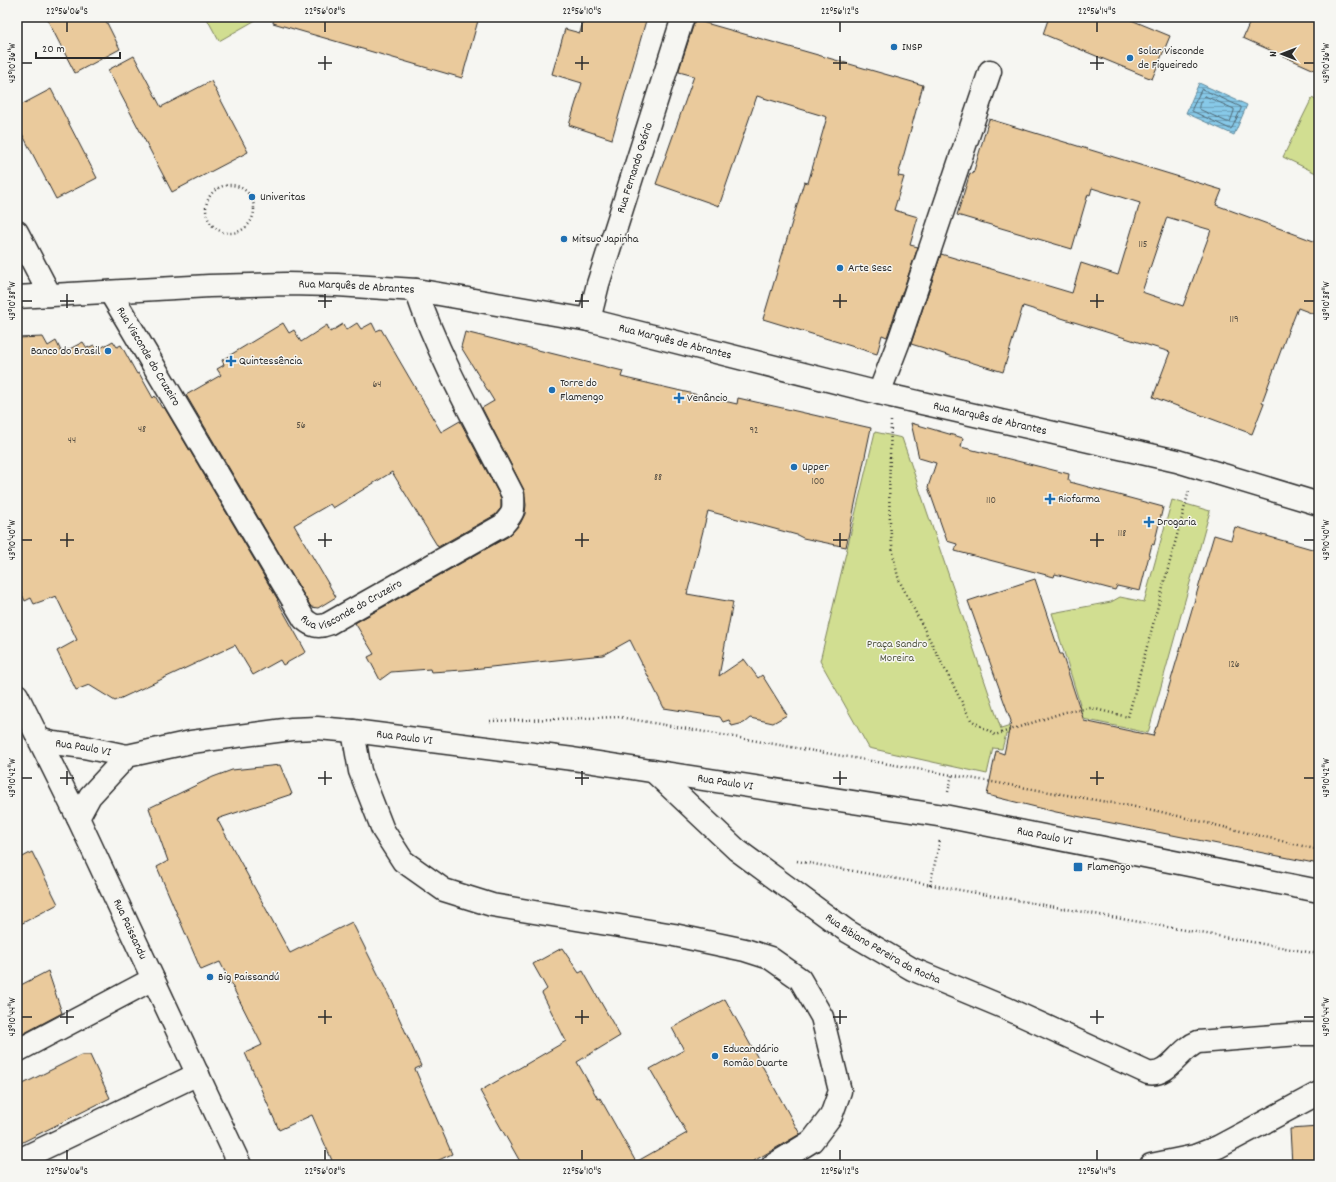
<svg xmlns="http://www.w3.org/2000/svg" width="1336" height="1182" viewBox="0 0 1336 1182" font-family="Dekko,sans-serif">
  <defs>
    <pattern id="water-rules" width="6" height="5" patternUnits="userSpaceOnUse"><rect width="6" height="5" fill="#87c9e8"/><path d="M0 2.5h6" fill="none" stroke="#6fa3bc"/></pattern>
  </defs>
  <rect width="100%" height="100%" fill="#f6f6f2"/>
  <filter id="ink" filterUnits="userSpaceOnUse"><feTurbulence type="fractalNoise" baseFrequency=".025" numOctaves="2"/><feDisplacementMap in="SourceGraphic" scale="8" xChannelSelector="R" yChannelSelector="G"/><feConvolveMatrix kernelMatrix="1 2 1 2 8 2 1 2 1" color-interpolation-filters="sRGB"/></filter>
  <g filter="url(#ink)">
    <g fill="#d1de91" stroke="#7e845e">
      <path d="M206,17H261L219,41Z"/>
      <path d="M1312,98L1319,102V168L1316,173L1283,157Z"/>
      <path d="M875,432L902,438L1001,729L1080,704L1052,613L1111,602L1120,597L1144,602L1172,500L1210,511L1148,733L1065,715L1059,740L1006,734L1002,749L993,748L987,774L869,748L820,661Z"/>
    </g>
    <path fill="url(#water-rules)" stroke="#628a9c" d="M1199,83L1247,105L1234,135L1186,113Z"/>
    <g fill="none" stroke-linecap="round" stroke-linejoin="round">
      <g stroke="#506a77" stroke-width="1">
        <path d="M1202,89L1241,107V109L1232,128L1230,129L1192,111V109Z"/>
        <path d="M1205,96L1234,109V111L1230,122H1227L1199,109C1198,105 1202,97 1205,96Z"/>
      </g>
    </g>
    <g fill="#eaca9c" stroke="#2b2b2b" fill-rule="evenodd">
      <path d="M46,17H104L120,49L75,73Z"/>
      <path d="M274,17H479L462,78L273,23Z"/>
      <path d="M584,17H647L612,139L569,125L582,83L552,74L565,29L580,33Z"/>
      <path d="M1049,17H1124L1170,36L1152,79L1043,34Z"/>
      <path d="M1252,17H1319V72L1243,38Z"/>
      <path d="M695,20L923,85L898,176L904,177L894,210L918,217L910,245L918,247L887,337L882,335L877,354L763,319L804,182L808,183L827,117L757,96L719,206L656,184L694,76L679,72V70Z"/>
      <path d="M134,56L161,107L211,81L248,152L172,192L108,70Z"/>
      <path d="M51,89L97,178L56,199L17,124V107Z"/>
      <path d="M989,119L1222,190L1216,205L1319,243V316L1298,308L1292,323H1291L1262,402L1264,403L1252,434L1153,397L1170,352L1023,306L1003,372L911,344L941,254L1072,293L1081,263L1118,275L1140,203L1092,188L1090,195L1088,194L1072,249L957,215L970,173L973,174ZM1167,217L1211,230L1183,306L1142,292Z"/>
      <path d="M283,323L289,333L294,330L301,342L327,325L330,332L343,324L346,330L357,323L361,329L372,323L376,331L381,329L441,432L460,421L501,498V508L495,515L438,547L392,472L333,508L330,504L294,525L336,597L318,608L311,607L186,395L221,375L217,369L224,365L222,360Z"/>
      <path d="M465,332L623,371L621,377L737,404L738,398L871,428L846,547L803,538L797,535L708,511L687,594L733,602L719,676L744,659L758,678L762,675L787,715L773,723L750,718L744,723L732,726L729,720L723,722L720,717L664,708L630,640L603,655L463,670L431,672L430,669L391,672L380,680L368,657L374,654L355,623L509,536L520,524L525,514L526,505L524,490L482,408L494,401L461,347Z"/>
      <path d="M43,337L48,346L56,341L62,353L83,342L87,348L94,345L97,350L113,341L117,347L121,345L137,374L139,373L153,398L155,396L162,408L164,407L278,600H277L306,652L283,665L280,660L253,675L235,645L115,701L89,685L76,690L57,651L77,640L56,596L34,604L31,598L25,601L17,583V338Z"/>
      <path d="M911,423L963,438L961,447L1069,474L1068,480H1070V482L1163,507L1154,545L1152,544L1140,591L1117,586L1115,590L1055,574L1054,577L955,551L957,544L947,541L928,487L936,463L919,458Z"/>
      <path d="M1235,527L1319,551V864L1056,812L987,795L996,751L1004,754L1011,721L968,601L1035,579L1060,654H1062L1084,721L1153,736L1156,727H1157L1214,535L1231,540Z"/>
      <path d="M280,765L292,794L217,819L290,953L352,922L390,998L421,1066L415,1069L452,1154L428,1165H334L312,1115L279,1130L245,1053L262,1045L220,962L201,970L157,867L168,861L149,808L213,777L232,770Z"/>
      <path d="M32,852L58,904L17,926V860Z"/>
      <path d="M562,948L579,973L583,971L620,1036L577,1062L598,1099L600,1098L636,1162L687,1133L650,1069L684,1050L672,1028L725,999L800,1134L747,1165H522L480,1091L566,1041L542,993L547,989L533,964Z"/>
      <path d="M48,971L62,1013L17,1037V987Z"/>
      <path d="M81,1055H90L110,1098L17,1145V1087Z"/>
      <path d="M1319,1127V1164L1292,1165L1290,1129Z"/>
    </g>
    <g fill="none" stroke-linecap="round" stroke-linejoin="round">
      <defs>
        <g id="minor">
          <path d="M17,232L50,295"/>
          <path id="s1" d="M110,292L304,619C312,626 318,628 328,624L503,525C514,512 514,512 513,495C479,428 440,361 416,290"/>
          <path id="s2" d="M17,297L209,286L286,284L337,285L416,290L589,320L891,396L1177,461L1319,504"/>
          <path id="s3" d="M589,320L598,284L683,17"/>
          <path d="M879,393L899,341L990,71"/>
          <path id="s4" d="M17,695L78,818L240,1165"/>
          <path d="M353,731L360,771L383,830L403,861L444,890L492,905L674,935L745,950L770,958L800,979L822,1017L840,1091L831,1116L812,1141L773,1165"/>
          <path id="s5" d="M39,739L53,743L84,747L127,756L191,742L292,729L317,728L353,731L573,759L944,816L1319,891"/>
          <path id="s6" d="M653,771L737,850L847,931L912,969L1008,1009L1148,1073C1169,1077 1179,1049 1198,1042L1299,1034H1319"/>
          <path d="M78,818L90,796L127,756"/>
          <path d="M17,1051L153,979"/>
          <path d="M17,1161L198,1074"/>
          <path d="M1151,1165L1195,1156L1218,1147L1319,1093"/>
        </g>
      </defs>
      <use href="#minor" stroke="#2b2b2b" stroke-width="25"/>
      <g stroke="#2b2b2b" stroke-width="2.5" stroke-dasharray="1 3" stroke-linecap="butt">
        <circle cx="230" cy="209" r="24"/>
        <path d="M891,421C890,471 885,532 899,580L971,720L995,735L1065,712L1091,708L1128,717L1189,491"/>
        <path d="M490,721L619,717L1153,810L1319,850"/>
        <path d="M948,792L952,775"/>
        <path d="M797,861L1319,954"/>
        <path d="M930,885L940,840"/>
      </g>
      <use href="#minor" stroke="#f6f6f2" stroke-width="22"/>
    </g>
  </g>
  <path fill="none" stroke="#2b2b2b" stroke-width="1.5" d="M67,22V32M325,22V32M582,22V32M840,22V32M1097,22V32M325,56V70M582,56V70M840,56V70M1097,56V70M22,63H32M318,63H332M575,63H589M833,63H847M1090,63H1104M1304,63H1314M67,294V308M325,294V308M582,294V308M840,294V308M1097,294V308M22,301H32M60,301H74M318,301H332M575,301H589M833,301H847M1090,301H1104M1304,301H1314M67,533V547M325,533V547M582,533V547M840,533V547M1097,533V547M22,540H32M60,540H74M318,540H332M575,540H589M833,540H847M1090,540H1104M1304,540H1314M67,771V785M325,771V785M582,771V785M840,771V785M1097,771V785M22,778H32M60,778H74M318,778H332M575,778H589M833,778H847M1090,778H1104M1304,778H1314M67,1010V1024M325,1010V1024M582,1010V1024M840,1010V1024M1097,1010V1024M22,1017H32M60,1017H74M318,1017H332M575,1017H589M833,1017H847M1090,1017H1104M1304,1017H1314M67,1150V1160M325,1150V1160M582,1150V1160M840,1150V1160M1097,1150V1160"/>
  <g fill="#1f6fb2" stroke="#f6f6f2" stroke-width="1.5">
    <circle cx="894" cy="47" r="4"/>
    <circle cx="1130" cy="58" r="4"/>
    <circle cx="252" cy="197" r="4"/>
    <circle cx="564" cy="239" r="4"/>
    <circle cx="840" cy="268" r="4"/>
    <circle cx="108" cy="351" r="4"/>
    <path d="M229 355h4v4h4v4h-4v4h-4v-4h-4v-4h4z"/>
    <circle cx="552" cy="390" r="4"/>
    <path d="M677 392h4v4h4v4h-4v4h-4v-4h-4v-4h4z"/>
    <circle cx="794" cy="467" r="4"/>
    <path d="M1048 493h4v4h4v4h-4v4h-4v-4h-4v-4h4z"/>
    <path d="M1147 516h4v4h4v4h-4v4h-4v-4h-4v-4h4z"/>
    <rect x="1073" y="862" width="10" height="10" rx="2"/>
    <circle cx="210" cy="977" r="4"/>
    <circle cx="715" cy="1056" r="4"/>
  </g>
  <g text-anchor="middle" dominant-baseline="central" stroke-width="3" stroke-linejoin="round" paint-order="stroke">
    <g font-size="10" fill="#5b5347">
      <text x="1143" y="245">115</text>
      <text x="1234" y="320">119</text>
      <text x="377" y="385">64</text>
      <text x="301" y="426">56</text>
      <text x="142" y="430">48</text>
      <text x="754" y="431">92</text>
      <text x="72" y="441">44</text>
      <text x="658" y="478">88</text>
      <text x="818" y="482">100</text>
      <text x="991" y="501">110</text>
      <text x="1122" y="534">118</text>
      <text x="1234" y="665">126</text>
    </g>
    <g font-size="12" fill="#2b2b2b" stroke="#f6f6f2" text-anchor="start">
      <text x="902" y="47">INSP</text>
      <text x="1138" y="51">Solar Visconde<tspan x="1138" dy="14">de Figueiredo</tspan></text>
      <text x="260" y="197">Univeritas</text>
      <text x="572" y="239">Mitsuo Japinha</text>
      <text x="848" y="268">Arte Sesc</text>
      <text x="100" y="351" text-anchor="end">Banco do Brasil</text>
      <text x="239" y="361">Quintessência</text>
      <text x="560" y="383">Torre do<tspan x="560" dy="14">Flamengo</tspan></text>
      <text x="687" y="398">Venâncio</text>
      <text x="802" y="467">Upper</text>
      <text x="1058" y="499">Riofarma</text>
      <text x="1157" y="522">Drogaria</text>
      <text x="1087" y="867">Flamengo</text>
      <text x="218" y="977">Big Paissandú</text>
      <text x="723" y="1049">Educandário<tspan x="723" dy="14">Romão Duarte</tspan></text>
    </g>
    <g font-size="12" fill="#2b2b2b" stroke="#f6f6f2">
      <text stroke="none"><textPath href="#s3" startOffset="159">Rua Fernando Osório</textPath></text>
      <text stroke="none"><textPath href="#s2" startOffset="340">Rua Marquês de Abrantes</textPath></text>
      <text stroke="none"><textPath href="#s2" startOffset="664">Rua Marquês de Abrantes</textPath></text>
      <text stroke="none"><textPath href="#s1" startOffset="75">Rua Visconde do Cruzeiro</textPath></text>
      <text stroke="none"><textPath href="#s2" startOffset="988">Rua Marquês de Abrantes</textPath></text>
      <text stroke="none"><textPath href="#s1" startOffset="434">Rua Visconde do Cruzeiro</textPath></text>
      <text stroke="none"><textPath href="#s5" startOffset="370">Rua Paulo VI</textPath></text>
      <text stroke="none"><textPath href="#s5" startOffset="45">Rua Paulo VI</textPath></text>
      <text stroke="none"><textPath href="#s5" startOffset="694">Rua Paulo VI</textPath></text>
      <text stroke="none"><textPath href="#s5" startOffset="1018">Rua Paulo VI</textPath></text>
      <text stroke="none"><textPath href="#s4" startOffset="260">Rua Paissandu</textPath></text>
      <text stroke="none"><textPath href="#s6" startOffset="292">Rua Bibiano Pereira da Rocha</textPath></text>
    </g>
    <g font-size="12" fill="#545844" stroke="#f6f6f2">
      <text x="897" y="644">Praça Sandro<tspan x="897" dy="14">Moreira</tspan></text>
    </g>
  </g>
  <rect width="1336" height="1182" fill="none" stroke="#f6f6f2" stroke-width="44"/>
  <g transform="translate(1282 54) rotate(270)" stroke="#f6f6f2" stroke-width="3" paint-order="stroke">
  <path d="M0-3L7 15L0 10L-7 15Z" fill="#2b2b2b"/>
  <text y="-6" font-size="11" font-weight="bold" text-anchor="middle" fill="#2b2b2b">N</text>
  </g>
  <path d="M36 52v6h84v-6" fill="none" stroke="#2b2b2b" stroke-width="2"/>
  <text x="42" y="52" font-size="12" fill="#2b2b2b" stroke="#f6f6f2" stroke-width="3" paint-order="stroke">20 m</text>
  <rect x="22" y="22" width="1292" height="1138" fill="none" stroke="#2b2b2b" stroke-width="1.5"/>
  <g font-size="10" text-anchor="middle" fill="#2b2b2b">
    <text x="67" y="14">22°56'06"S</text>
    <text x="325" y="14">22°56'08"S</text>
    <text x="582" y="14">22°56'10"S</text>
    <text x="840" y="14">22°56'12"S</text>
    <text x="1097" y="14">22°56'14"S</text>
    <text transform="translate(1325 63) rotate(-90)" y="4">43°10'36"W</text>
    <text transform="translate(11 63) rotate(-90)" y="4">43°10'36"W</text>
    <text transform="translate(1325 301) rotate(-90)" y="4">43°10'38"W</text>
    <text transform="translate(11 301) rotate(-90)" y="4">43°10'38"W</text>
    <text transform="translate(1325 540) rotate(-90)" y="4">43°10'40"W</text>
    <text transform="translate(11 540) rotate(-90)" y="4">43°10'40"W</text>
    <text transform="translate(1325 778) rotate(-90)" y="4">43°10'42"W</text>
    <text transform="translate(11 778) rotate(-90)" y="4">43°10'42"W</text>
    <text transform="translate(1325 1017) rotate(-90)" y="4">43°10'44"W</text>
    <text transform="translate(11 1017) rotate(-90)" y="4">43°10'44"W</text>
    <text x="67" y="1174">22°56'06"S</text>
    <text x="325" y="1174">22°56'08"S</text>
    <text x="582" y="1174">22°56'10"S</text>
    <text x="840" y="1174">22°56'12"S</text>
    <text x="1097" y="1174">22°56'14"S</text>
  </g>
</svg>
